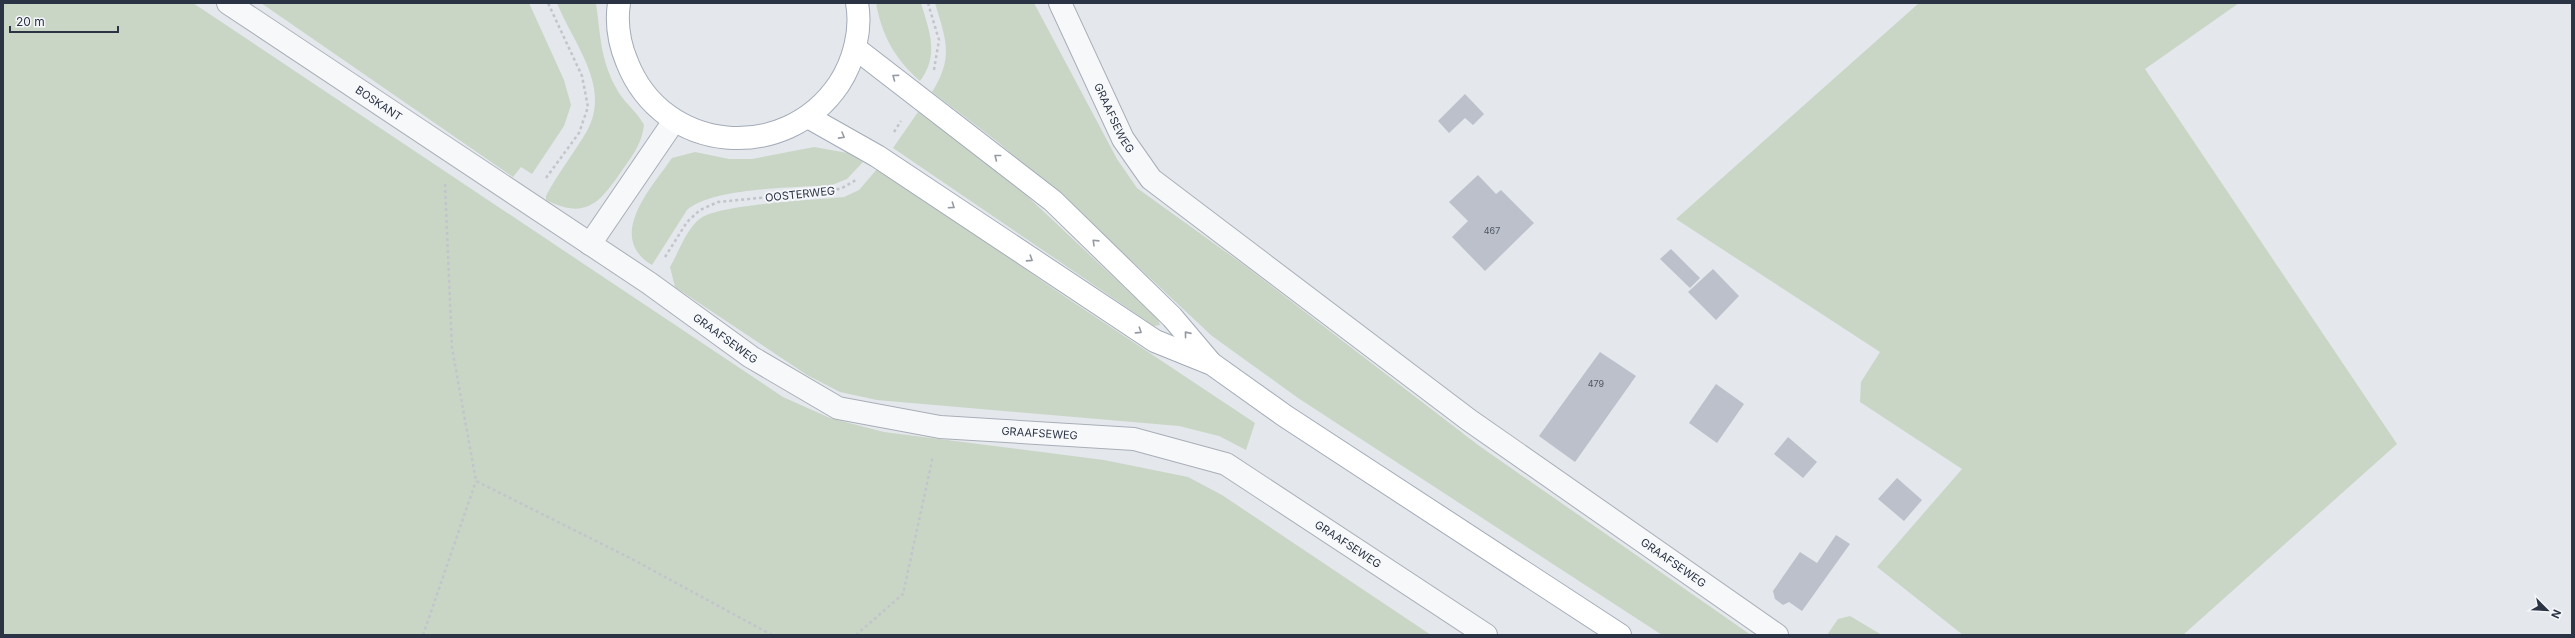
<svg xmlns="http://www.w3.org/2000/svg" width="2575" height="638" viewBox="0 0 2575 638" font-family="Inter,sans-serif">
  <rect width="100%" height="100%" fill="#e4e7ec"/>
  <g fill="#c9d6c5">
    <path d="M3,3H193L783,397L830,418L884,432L1104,460L1188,477L1222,495L1431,635H3Z"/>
    <path d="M261,3H529L564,80L571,105L564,126L532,174L521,167L513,177Z"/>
    <path d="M557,3H596C601,38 600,61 619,93C626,104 638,113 644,125C642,143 633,155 623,169C601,201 587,221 546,200V196C558,173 574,153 587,131C612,87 573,43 557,3Z"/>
    <path d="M876,3H921C929,31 940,55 920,81C895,59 882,36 876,3Z"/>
    <path d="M935,3H1034L1117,159L1137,188L1244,265L1478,445L1751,635H1662L1298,398L1212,336L1073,206L999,143L932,92C954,57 946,40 935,3Z"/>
    <path d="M1919,3H2239L2145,69L2397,444L2183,635H1963L1877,567L1962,469L1860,402L1861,382L1880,352L1676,219Z"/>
    <path d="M918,112L974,152L1026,195L1158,319L1160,325L1154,326L893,148Z"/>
    <path d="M814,147L848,153L863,162L847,179L832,185C796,188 712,187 687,210L652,265C605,237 652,187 672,158L695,152L729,159H752Z"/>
    <path d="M878,168L1067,298L1255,423L1246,450L1219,436L1179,426L877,400L840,392L807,375L675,287L670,267C679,252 687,227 701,218C721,204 815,200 844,197L859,190Z"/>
    <path d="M1850,616L1882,635H1827L1838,619Z"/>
  </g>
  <g fill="#bbc0ca">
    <path d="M1465,94L1484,114L1473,125L1465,118L1449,133L1438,121Z"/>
    <path d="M1478,175L1496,194L1501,190L1534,223L1485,271L1452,237L1468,221L1449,202Z"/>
    <path d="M1671,249L1700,278L1690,288L1660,259Z"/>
    <path d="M1713,269L1739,296L1716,320L1688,292Z"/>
    <path d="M1600,352L1636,376L1575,462L1539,436Z"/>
    <path d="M1716,384L1744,404L1717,443L1689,423Z"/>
    <path d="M1788,437L1817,462L1803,478L1774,454Z"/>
    <path d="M1897,478L1922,500L1904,521L1878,499Z"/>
    <path d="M1836,535L1850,544L1802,611L1789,602L1783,605L1775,599L1773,591L1800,552L1817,563Z"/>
  </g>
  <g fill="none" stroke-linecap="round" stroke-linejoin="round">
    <defs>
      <g id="street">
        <path id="s1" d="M228,3L649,283L751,357L838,408L940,427L1134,439L1226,464L1486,635"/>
        <path id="s2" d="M1060,3L1123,139L1151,179L1469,420L1777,635"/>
        <path d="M590,244L674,121"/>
      </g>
      <g id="primary">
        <path d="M619,3C616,23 619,43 627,62C663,154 785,164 839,84C854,61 862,30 857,3"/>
        <path d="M855,48L1053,201L1172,317L1210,362"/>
        <path d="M808,117L877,156L1155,341L1212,364L1285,416L1620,635"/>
      </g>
    </defs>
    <use href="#street" stroke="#a9aeb7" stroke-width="24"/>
    <use href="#primary" stroke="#a3abb8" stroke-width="24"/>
    <g stroke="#c2c5cb" stroke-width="2.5" stroke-dasharray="3 3" stroke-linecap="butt">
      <path d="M928,3L939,40L934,70"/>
      <path d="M894,132L901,121"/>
      <path d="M546,178L579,133L588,107L582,76L548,3"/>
      <path d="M445,184L452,348L476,481L630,558L772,635"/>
      <path d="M665,257L687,222L700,210L718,202L831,191L842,188L856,180"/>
      <path d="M423,635L476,481"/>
      <path d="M856,635L903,594L933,456"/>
    </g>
    <use href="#street" stroke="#f7f8fa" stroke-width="22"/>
    <use href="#primary" stroke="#fff" stroke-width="22"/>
  </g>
  <defs><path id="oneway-chevron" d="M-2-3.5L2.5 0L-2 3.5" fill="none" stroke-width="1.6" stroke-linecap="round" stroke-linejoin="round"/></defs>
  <g stroke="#959aa2">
    <use href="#oneway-chevron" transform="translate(895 77) rotate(-144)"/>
    <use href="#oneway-chevron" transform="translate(842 136) rotate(29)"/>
    <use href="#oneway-chevron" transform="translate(997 157) rotate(-142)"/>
    <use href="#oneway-chevron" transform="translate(952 206) rotate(34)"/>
    <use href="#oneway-chevron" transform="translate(1095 242) rotate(-136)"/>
    <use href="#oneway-chevron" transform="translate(1030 259) rotate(33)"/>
    <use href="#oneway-chevron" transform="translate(1139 331) rotate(33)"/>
    <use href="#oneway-chevron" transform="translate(1187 334) rotate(-129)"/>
  </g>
  <g text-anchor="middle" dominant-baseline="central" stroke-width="4" stroke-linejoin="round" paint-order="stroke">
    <g font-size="9" fill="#4f5766">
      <text x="1492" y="230">467</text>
      <text x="1596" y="383">479</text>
    </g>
    <g font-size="11" fill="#2b3445" stroke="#f4f6f9">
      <text stroke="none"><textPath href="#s1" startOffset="181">BOSKANT</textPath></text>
      <text stroke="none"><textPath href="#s2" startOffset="127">GRAAFSEWEG</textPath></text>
      <text transform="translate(800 194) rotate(-6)">OOSTERWEG</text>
      <text stroke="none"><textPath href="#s1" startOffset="600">GRAAFSEWEG</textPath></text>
      <text stroke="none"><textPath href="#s1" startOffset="936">GRAAFSEWEG</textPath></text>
      <text stroke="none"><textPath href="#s1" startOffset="1272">GRAAFSEWEG</textPath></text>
      <text stroke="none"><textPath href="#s2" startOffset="847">GRAAFSEWEG</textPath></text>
    </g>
  </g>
  <rect width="2575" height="638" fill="none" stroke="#2b3445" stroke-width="8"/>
  <g transform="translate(2547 610) rotate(114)" stroke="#f4f6f9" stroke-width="3" paint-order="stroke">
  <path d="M0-3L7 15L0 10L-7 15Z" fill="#2b3445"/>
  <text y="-6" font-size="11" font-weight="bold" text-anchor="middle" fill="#2b3445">N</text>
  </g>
  <path d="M10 26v6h108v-6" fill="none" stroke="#2b3445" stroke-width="2"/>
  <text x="16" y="26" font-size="12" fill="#2b3445" stroke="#f4f6f9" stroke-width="3" paint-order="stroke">20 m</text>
</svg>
